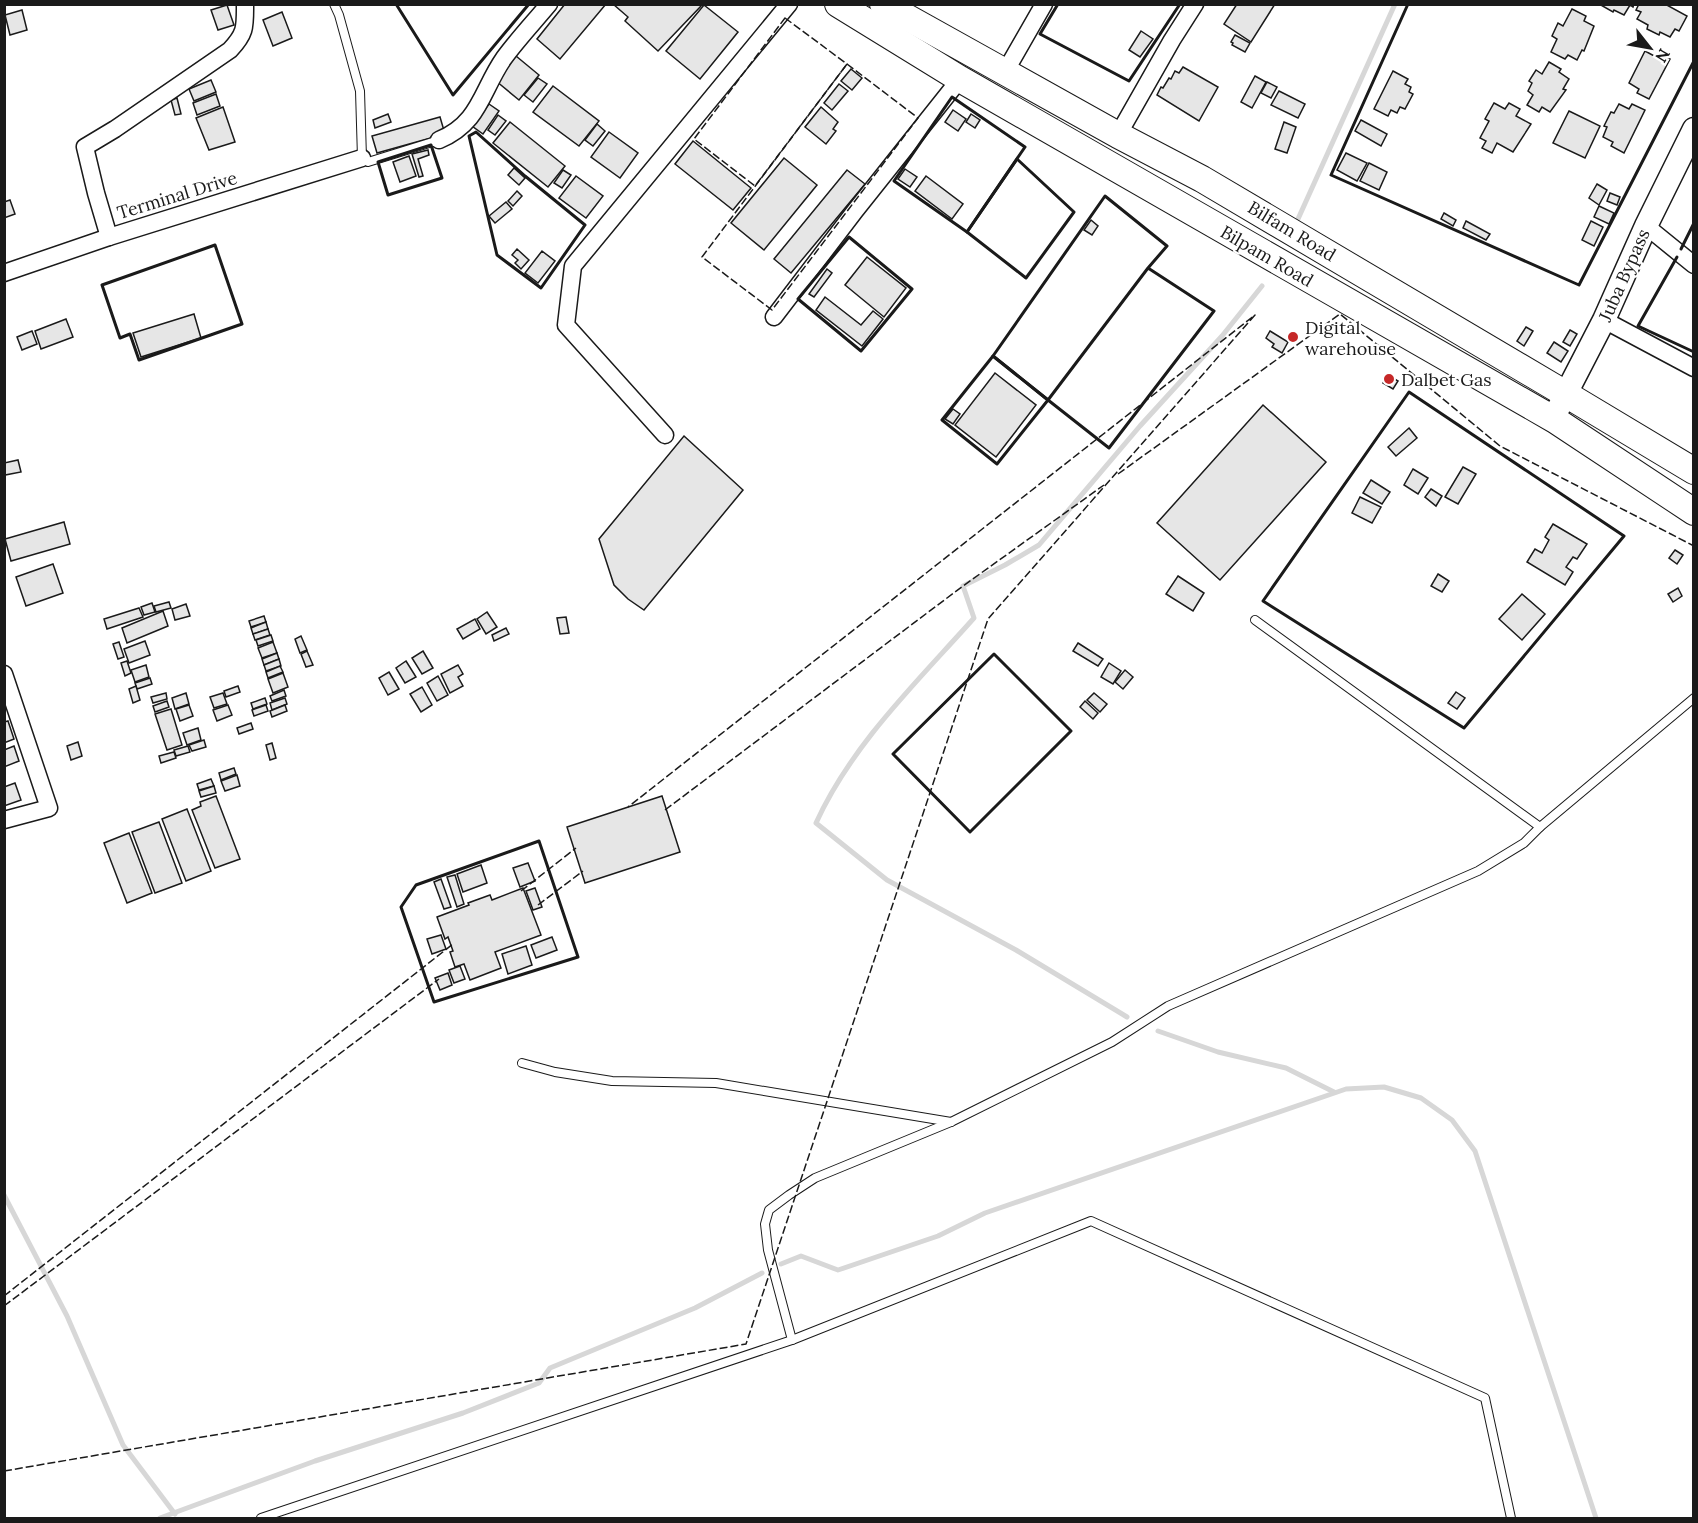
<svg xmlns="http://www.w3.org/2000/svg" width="1698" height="1523" viewBox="0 0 1698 1523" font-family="Lora,serif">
  <rect width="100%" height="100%" fill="#fff"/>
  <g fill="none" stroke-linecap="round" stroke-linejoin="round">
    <g stroke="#d7d7d7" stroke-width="5">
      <path d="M1298,219L1395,4"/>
      <path d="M1127,1017L1016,950L887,880L816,823C852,744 917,682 974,618L963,586L1005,565L1039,545L1140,426L1222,336L1262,286"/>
      <path d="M1158,1031L1218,1052L1286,1068L1334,1092"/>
      <path d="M4,1195L67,1316L123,1445L175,1514"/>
      <path d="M781,1264L801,1256L838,1270L938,1236L985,1213L1346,1089L1384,1087L1421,1098L1452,1120L1475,1151L1596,1518"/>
      <path d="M160,1518L315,1461L463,1413L539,1383L550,1368L695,1308L762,1273"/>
    </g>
  </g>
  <g fill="#e6e6e6" stroke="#1a1a1a" stroke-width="1.5">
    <path d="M565,4H606L560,59L537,39Z"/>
    <path d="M613,4H700L701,6L658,51L625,21L628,17Z"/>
    <path d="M1237,4H1275L1251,42L1224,24Z"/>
    <path d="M1599,4H1634L1633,7L1630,5L1624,15L1614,10L1613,12Z"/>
    <path d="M1639,4H1665L1687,16L1679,31L1675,29L1670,37L1660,32L1659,35L1647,29L1648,25L1637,19L1641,12L1636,10Z"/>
    <path d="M227,5L234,25L218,30L211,10Z"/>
    <path d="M704,5L738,32L700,79L666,51Z"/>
    <path d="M1572,9L1586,16L1584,21L1594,26L1584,51L1582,50L1577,60L1568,55L1565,59L1551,52L1557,39L1552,36L1558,23L1563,26Z"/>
    <path d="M22,10L27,30L10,35L5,15Z"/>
    <path d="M282,12L292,38L273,46L263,20Z"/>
    <path d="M1141,31L1153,39L1140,57L1129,50Z"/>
    <path d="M1235,35L1250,43L1245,52L1232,45L1233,43L1231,42Z"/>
    <path d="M1645,51L1656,57L1658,53L1670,59L1649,99L1637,93L1639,89L1629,83Z"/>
    <path d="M516,56L539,75L519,100L496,81Z"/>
    <path d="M1549,62L1561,69L1559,72L1569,79L1563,89L1566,90L1550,112L1542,107L1539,112L1527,105L1533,95L1528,91L1532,83L1529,81L1536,70L1542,74Z"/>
    <path d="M1183,67L1218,87L1199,121L1157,95L1161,87L1163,88L1169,78L1171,79L1175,71L1179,73Z"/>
    <path d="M851,69L862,78L852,90L841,81Z"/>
    <path d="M1393,71L1408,79L1405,84L1411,87L1409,92L1413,94L1405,109L1400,107L1397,113L1391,110L1388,116L1374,109Z"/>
    <path d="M1255,76L1266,82L1252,108L1241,102Z"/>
    <path d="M538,78L547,84L533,102L524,95Z"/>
    <path d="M211,80L216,92L194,101L189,89Z"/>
    <path d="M1267,82L1277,87L1271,98L1261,93Z"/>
    <path d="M839,84L848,91L832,110L824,103Z"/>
    <path d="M553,86L599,121L579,146L533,112Z"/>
    <path d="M1279,91L1305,104L1298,118L1271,105Z"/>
    <path d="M216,94L220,106L197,115L193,103Z"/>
    <path d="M177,98L181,114L175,115L171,100Z"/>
    <path d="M1494,103L1505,109L1509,103L1520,109L1516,116L1531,124L1513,152L1497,143L1492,153L1482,148L1486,141L1480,138L1489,121L1485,119Z"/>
    <path d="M489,104L499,111L483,134L472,126Z"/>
    <path d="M1619,104L1629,109L1632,104L1645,110L1624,153L1611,146L1613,142L1603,137L1607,127L1604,126L1611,112L1614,113Z"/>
    <path d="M223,107L235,142L209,150L196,118Z"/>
    <path d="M821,107L838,122L833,129L836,131L826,144L805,127Z"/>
    <path d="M953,110L966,119L958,131L945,122Z"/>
    <path d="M1569,111L1600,126L1585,158L1553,143Z"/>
    <path d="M388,114L391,122L375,128L373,120Z"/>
    <path d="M971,114L980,120L975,128L966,122Z"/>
    <path d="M498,115L506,121L495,135L488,130Z"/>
    <path d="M440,117L445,134L377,153L372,136Z"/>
    <path d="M1361,120L1387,134L1381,146L1355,131Z"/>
    <path d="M510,122L565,166L548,187L493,143Z"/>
    <path d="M1284,122L1296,127L1287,153L1275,149Z"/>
    <path d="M597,124L605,131L593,146L585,140Z"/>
    <path d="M609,132L638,153L620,178L591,157Z"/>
    <path d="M693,141L751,188L733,210L675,164Z"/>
    <path d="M428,150L429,155L418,159L423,176L419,177L412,154Z"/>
    <path d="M1346,153L1367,163L1357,181L1337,170Z"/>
    <path d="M409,156L416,176L400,182L393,162Z"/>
    <path d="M784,158L817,185L764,250L731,223Z"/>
    <path d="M1369,163L1387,172L1379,190L1360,181Z"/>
    <path d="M514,168L525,178L519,185L508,175Z"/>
    <path d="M905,169L917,177L910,187L898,179Z"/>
    <path d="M563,170L571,175L562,188L554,183Z"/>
    <path d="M847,170L865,184L791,273L774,259Z"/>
    <path d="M576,176L603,196L586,218L559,198Z"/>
    <path d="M926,176L963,204L952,219L915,191Z"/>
    <path d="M1597,184L1607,190L1599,205L1589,198Z"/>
    <path d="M517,191L522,196L513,206L508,201Z"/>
    <path d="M1610,193L1620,197L1617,205L1607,201Z"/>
    <path d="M10,200L15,214L4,218V202Z"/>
    <path d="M506,202L512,209L495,223L489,216Z"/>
    <path d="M1599,206L1614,213L1609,224L1594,217Z"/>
    <path d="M1444,213L1456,220L1453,226L1441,219Z"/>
    <path d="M1091,220L1098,226L1092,235L1084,230Z"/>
    <path d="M1466,221L1490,234L1486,240L1463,228Z"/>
    <path d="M1591,221L1603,227L1594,246L1582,240Z"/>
    <path d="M517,249L529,260L521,269L515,263L518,260L512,255Z"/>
    <path d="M542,251L555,261L538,283L525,273Z"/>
    <path d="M867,257L906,288L884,317L845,285Z"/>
    <path d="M827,269L832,273L814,297L809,294Z"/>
    <path d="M825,297L861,325L873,311L883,319L862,346L816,310Z"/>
    <path d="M194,314L201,338L141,357L133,333Z"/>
    <path d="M66,319L73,337L41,349L35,331Z"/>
    <path d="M1526,327L1533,331L1524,346L1517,341Z"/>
    <path d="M1570,330L1577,334L1570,346L1563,342Z"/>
    <path d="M32,331L37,344L22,350L17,337Z"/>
    <path d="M1270,331L1288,342L1282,353L1272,347L1274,344L1266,338Z"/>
    <path d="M1554,342L1568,351L1561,362L1547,353Z"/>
    <path d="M995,373L1036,405L996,457L955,425Z"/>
    <path d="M1388,375L1398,381L1393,389L1383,383Z"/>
    <path d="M1263,405L1326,462L1220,580L1157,523Z"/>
    <path d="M953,409L960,414L953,424L945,419Z"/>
    <path d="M1409,428L1417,438L1396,456L1388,447Z"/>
    <path d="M684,436L743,490L644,610L628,599L614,585L599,539Z"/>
    <path d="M18,460L21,472L5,475L4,463Z"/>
    <path d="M1463,467L1476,474L1458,504L1445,497Z"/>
    <path d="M1413,469L1428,478L1418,494L1404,485Z"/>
    <path d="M1371,480L1390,492L1382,504L1363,493Z"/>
    <path d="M1431,489L1442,496L1436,506L1425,497Z"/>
    <path d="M1360,497L1381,507L1372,523L1352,513Z"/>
    <path d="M64,522L70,544L11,561L5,539Z"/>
    <path d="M1553,524L1587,544L1577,559L1573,557L1566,567L1573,572L1565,585L1527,562L1535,549L1542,553L1549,540L1545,537Z"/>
    <path d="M1675,550L1683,555L1677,564L1669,558Z"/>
    <path d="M53,564L63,593L26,606L16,577Z"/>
    <path d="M1438,574L1449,581L1442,592L1431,586Z"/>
    <path d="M1178,576L1204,593L1193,611L1166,594Z"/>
    <path d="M1678,588L1682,596L1673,602L1668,594Z"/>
    <path d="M1522,594L1545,614L1522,640L1499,619Z"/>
    <path d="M169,602L171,608L156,612L154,606Z"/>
    <path d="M152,603L155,612L144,615L141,607Z"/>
    <path d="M186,604L190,616L175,620L172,609Z"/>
    <path d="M139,608L143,617L107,629L104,619Z"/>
    <path d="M163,611L168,626L127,643L122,628Z"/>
    <path d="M487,612L497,627L486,634L477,619Z"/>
    <path d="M264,616L266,622L251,627L249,621Z"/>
    <path d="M566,617L569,633L560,634L557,618Z"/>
    <path d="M475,619L480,629L463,639L457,629Z"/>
    <path d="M266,622L268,629L253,634L251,628Z"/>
    <path d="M506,628L509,634L494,641L492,635Z"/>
    <path d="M268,629L270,635L255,640L253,634Z"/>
    <path d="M271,635L273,641L258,646L256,640Z"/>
    <path d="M301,636L307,650L300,653L295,639Z"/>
    <path d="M145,641L150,655L129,663L124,649Z"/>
    <path d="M119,642L124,657L118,659L113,644Z"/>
    <path d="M273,642L277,653L262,658L258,648Z"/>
    <path d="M1078,643L1103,659L1098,666L1073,651Z"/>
    <path d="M307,651L313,665L306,667L301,654Z"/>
    <path d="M423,651L433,668L422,674L412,658Z"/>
    <path d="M277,653L279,659L264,665L262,659Z"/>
    <path d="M279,659L281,666L266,671L264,665Z"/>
    <path d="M127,661L131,673L125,676L121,663Z"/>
    <path d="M406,661L416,677L405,683L396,668Z"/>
    <path d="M1109,663L1121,671L1113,684L1101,677Z"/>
    <path d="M146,665L149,677L135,682L131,670Z"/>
    <path d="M458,665L463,674L458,677L463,686L450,693L441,674Z"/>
    <path d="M280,666L283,672L268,678L266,672Z"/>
    <path d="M1125,670L1133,677L1123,689L1115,682Z"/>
    <path d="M389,672L399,689L388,695L379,678Z"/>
    <path d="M283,673L288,687L273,693L268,679Z"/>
    <path d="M438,676L448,695L437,701L427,683Z"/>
    <path d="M150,678L152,684L137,689L135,683Z"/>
    <path d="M136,686L140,700L133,703L129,689Z"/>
    <path d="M238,686L240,692L226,697L224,691Z"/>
    <path d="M422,687L432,705L421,712L410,694Z"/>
    <path d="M284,690L286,696L272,701L270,696Z"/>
    <path d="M1456,692L1465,698L1457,709L1448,703Z"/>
    <path d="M166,693L167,699L153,703L151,697Z"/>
    <path d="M186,693L189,704L175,709L172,698Z"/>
    <path d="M223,693L227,704L214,708L210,697Z"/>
    <path d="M1094,693L1107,704L1100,712L1087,700Z"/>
    <path d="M265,698L267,704L253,709L251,703Z"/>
    <path d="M285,698L287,704L272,710L270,703Z"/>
    <path d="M167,701L169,707L155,712L153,706Z"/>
    <path d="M1085,701L1098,713L1093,719L1080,707Z"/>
    <path d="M189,705L193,716L180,721L176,709Z"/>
    <path d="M228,705L232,715L217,721L213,710Z"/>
    <path d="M266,705L268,711L254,716L252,710Z"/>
    <path d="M285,705L287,711L272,717L270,711Z"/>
    <path d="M171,709L182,745L167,750L155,714Z"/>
    <path d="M8,721L14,739L4,743V722Z"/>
    <path d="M251,723L253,729L239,734L237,728Z"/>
    <path d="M198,728L201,740L187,745L183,733Z"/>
    <path d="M204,740L206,747L192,751L189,745Z"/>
    <path d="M78,742L82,756L71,760L67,746Z"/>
    <path d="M272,743L276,758L270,760L266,745Z"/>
    <path d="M14,746L19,761L4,767V750Z"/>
    <path d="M188,746L190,752L176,756L174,750Z"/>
    <path d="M174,752L176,758L161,763L159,756Z"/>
    <path d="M234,768L236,774L221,780L219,773Z"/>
    <path d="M237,775L240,786L225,791L221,781Z"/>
    <path d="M211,779L214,786L199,790L197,784Z"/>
    <path d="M15,783L21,800L4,806V787Z"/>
    <path d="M214,786L216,793L201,797L199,791Z"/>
    <path d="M216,796L240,859L215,868L192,810L201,806L200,802Z"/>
    <path d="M662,796L680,852L585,883L567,827Z"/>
    <path d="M187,809L211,871L186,881L162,819Z"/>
    <path d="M159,822L182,883L155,893L132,832Z"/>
    <path d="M129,833L152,893L127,903L104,843Z"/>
    <path d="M528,863L535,881L520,887L513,868Z"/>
    <path d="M481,865L487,883L463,892L457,874Z"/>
    <path d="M455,875L464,904L457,907L447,877Z"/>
    <path d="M441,879L451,907L444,909L434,882Z"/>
    <path d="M523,888L541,935L495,952L501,968L470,980L464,964L455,967L450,952L453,951L448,937L445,939L437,917L469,905L468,903L490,895L492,900Z"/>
    <path d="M535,888L542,907L533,910L526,891Z"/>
    <path d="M441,935L446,949L432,954L427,939Z"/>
    <path d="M552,937L557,950L536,958L531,945Z"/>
    <path d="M526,946L532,965L508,974L502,954Z"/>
    <path d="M460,966L465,979L454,983L449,970Z"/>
    <path d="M448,973L452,985L440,990L435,978Z"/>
  </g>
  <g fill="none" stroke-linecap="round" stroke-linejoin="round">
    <defs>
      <g id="lane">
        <path d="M334,4L339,15L360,91L362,158L368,162L439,140"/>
        <path d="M1255,620L1540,827"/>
        <path d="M522,1063L555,1072L612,1081L716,1083L951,1122"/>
        <path d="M792,1340L768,1250L765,1224L769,1210L789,1195L815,1178L951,1122L1112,1042L1168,1006L1478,871L1524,843L1540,827L1694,698"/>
        <path d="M261,1518L792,1340L1091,1221L1485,1398L1511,1518"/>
      </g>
      <g id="street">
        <path d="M1005,72L1044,4"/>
        <path d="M1118,135L1172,40L1195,4"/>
        <path d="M439,140C480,123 481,91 504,58C518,39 534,22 549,4"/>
        <path d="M1646,226L1694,265"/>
        <path d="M109,237L96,193L85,147L115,129L230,50C246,33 245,27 245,4"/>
        <path d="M4,273L109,237L362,158"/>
        <path d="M774,317L855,211L960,79"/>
        <path d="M1604,320L1694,368"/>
        <path d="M665,435L566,325L573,266L789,4"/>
        <path d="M4,674L49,808L4,820"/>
      </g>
      <path id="secondary" d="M1555,420L1557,411L1604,320L1646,226L1694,129"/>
      <g id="primary">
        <path d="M838,4L960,79L1555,420L1694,512"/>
        <path d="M883,4L1118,135L1202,179L1564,393L1694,471"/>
      </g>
    </defs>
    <use href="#lane" stroke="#1a1a1a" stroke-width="10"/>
    <use href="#street" stroke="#1a1a1a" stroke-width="19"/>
    <use href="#secondary" stroke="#1a1a1a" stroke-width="25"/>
    <use href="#primary" stroke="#1a1a1a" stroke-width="28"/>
    <use href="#lane" stroke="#fff" stroke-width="8"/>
    <use href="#street" stroke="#fff" stroke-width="16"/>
    <use href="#secondary" stroke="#fff" stroke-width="22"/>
    <use href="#primary" stroke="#fff" stroke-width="26"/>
    <g stroke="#1a1a1a" stroke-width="1.5" stroke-dasharray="8 3" stroke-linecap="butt">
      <path d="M785,18L847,64L755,186L694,139Z"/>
      <path d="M847,64L918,118L772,310L702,257Z"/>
      <path d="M1118,474L1340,314L1500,446L1694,546"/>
      <path d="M665,810L963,586L1104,485"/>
      <path d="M521,891L576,848"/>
      <path d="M538,905L583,871"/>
      <path d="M4,1296L453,944"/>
      <path d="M4,1306L439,979"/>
      <path d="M4,1471L746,1344L988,619L1255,315L628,807"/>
    </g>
    <g stroke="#1a1a1a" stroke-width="3">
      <path d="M396,4L453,95L529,4"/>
      <path d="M1058,4L1040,34L1129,81L1180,4"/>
      <path d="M1408,4L1331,175L1579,285L1694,61"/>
      <path d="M1692,4L1694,5"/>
      <path d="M952,97L1025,147L967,232L894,181Z"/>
      <path d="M476,132L525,176L585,225L541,288L497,255L469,136Z"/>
      <path d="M431,145L442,178L388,195L378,162Z"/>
      <path d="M1017,159L1074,212L1026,278L967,232Z"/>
      <path d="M849,237L912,289L861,351L798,299Z"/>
      <path d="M215,245L242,324L139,360L130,334L120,338L102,285Z"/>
      <path d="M1681,249L1694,223"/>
      <path d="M1677,257L1638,326L1694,352"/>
      <path d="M1148,268L1048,400L993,356L1105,196L1167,246L1148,268L1048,400L1109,448L1214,311L1148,268"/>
      <path d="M993,356L1048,400L997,464L942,420Z"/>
      <path d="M1409,392L1624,536L1464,728L1263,601Z"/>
      <path d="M994,654L1071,731L970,832L893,754Z"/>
      <path d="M539,841L578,957L434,1002L401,907L416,885Z"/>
    </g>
  </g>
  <g fill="#c62828" stroke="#fff" stroke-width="2">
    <circle cx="1293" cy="337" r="6"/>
    <circle cx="1389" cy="379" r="6"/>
  </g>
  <g text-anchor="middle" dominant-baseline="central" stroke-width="4.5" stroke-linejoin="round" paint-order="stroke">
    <g font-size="18" fill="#1a1a1a" stroke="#fff">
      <text transform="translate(177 195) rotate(-17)">Terminal Drive</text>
      <text transform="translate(1292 231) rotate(31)">Bilfam Road</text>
      <text transform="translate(1267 256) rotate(30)">Bilpam Road</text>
      <text transform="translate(1624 275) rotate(-66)">Juba Bypass</text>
    </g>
    <g font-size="18" fill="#1a1a1a" stroke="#fff" text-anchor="start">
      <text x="1305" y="327">Digital<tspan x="1305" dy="21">warehouse</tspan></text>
      <text x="1401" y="379">Dalbet Gas</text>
    </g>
  </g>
  <rect width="1698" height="1523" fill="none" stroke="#1a1a1a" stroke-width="12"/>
  <g transform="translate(1650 48) rotate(121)" stroke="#ffffff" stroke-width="4.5" paint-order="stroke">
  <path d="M0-4.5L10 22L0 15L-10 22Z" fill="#1a1a1a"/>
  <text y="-9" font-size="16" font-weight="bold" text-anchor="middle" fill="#1a1a1a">N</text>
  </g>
</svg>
